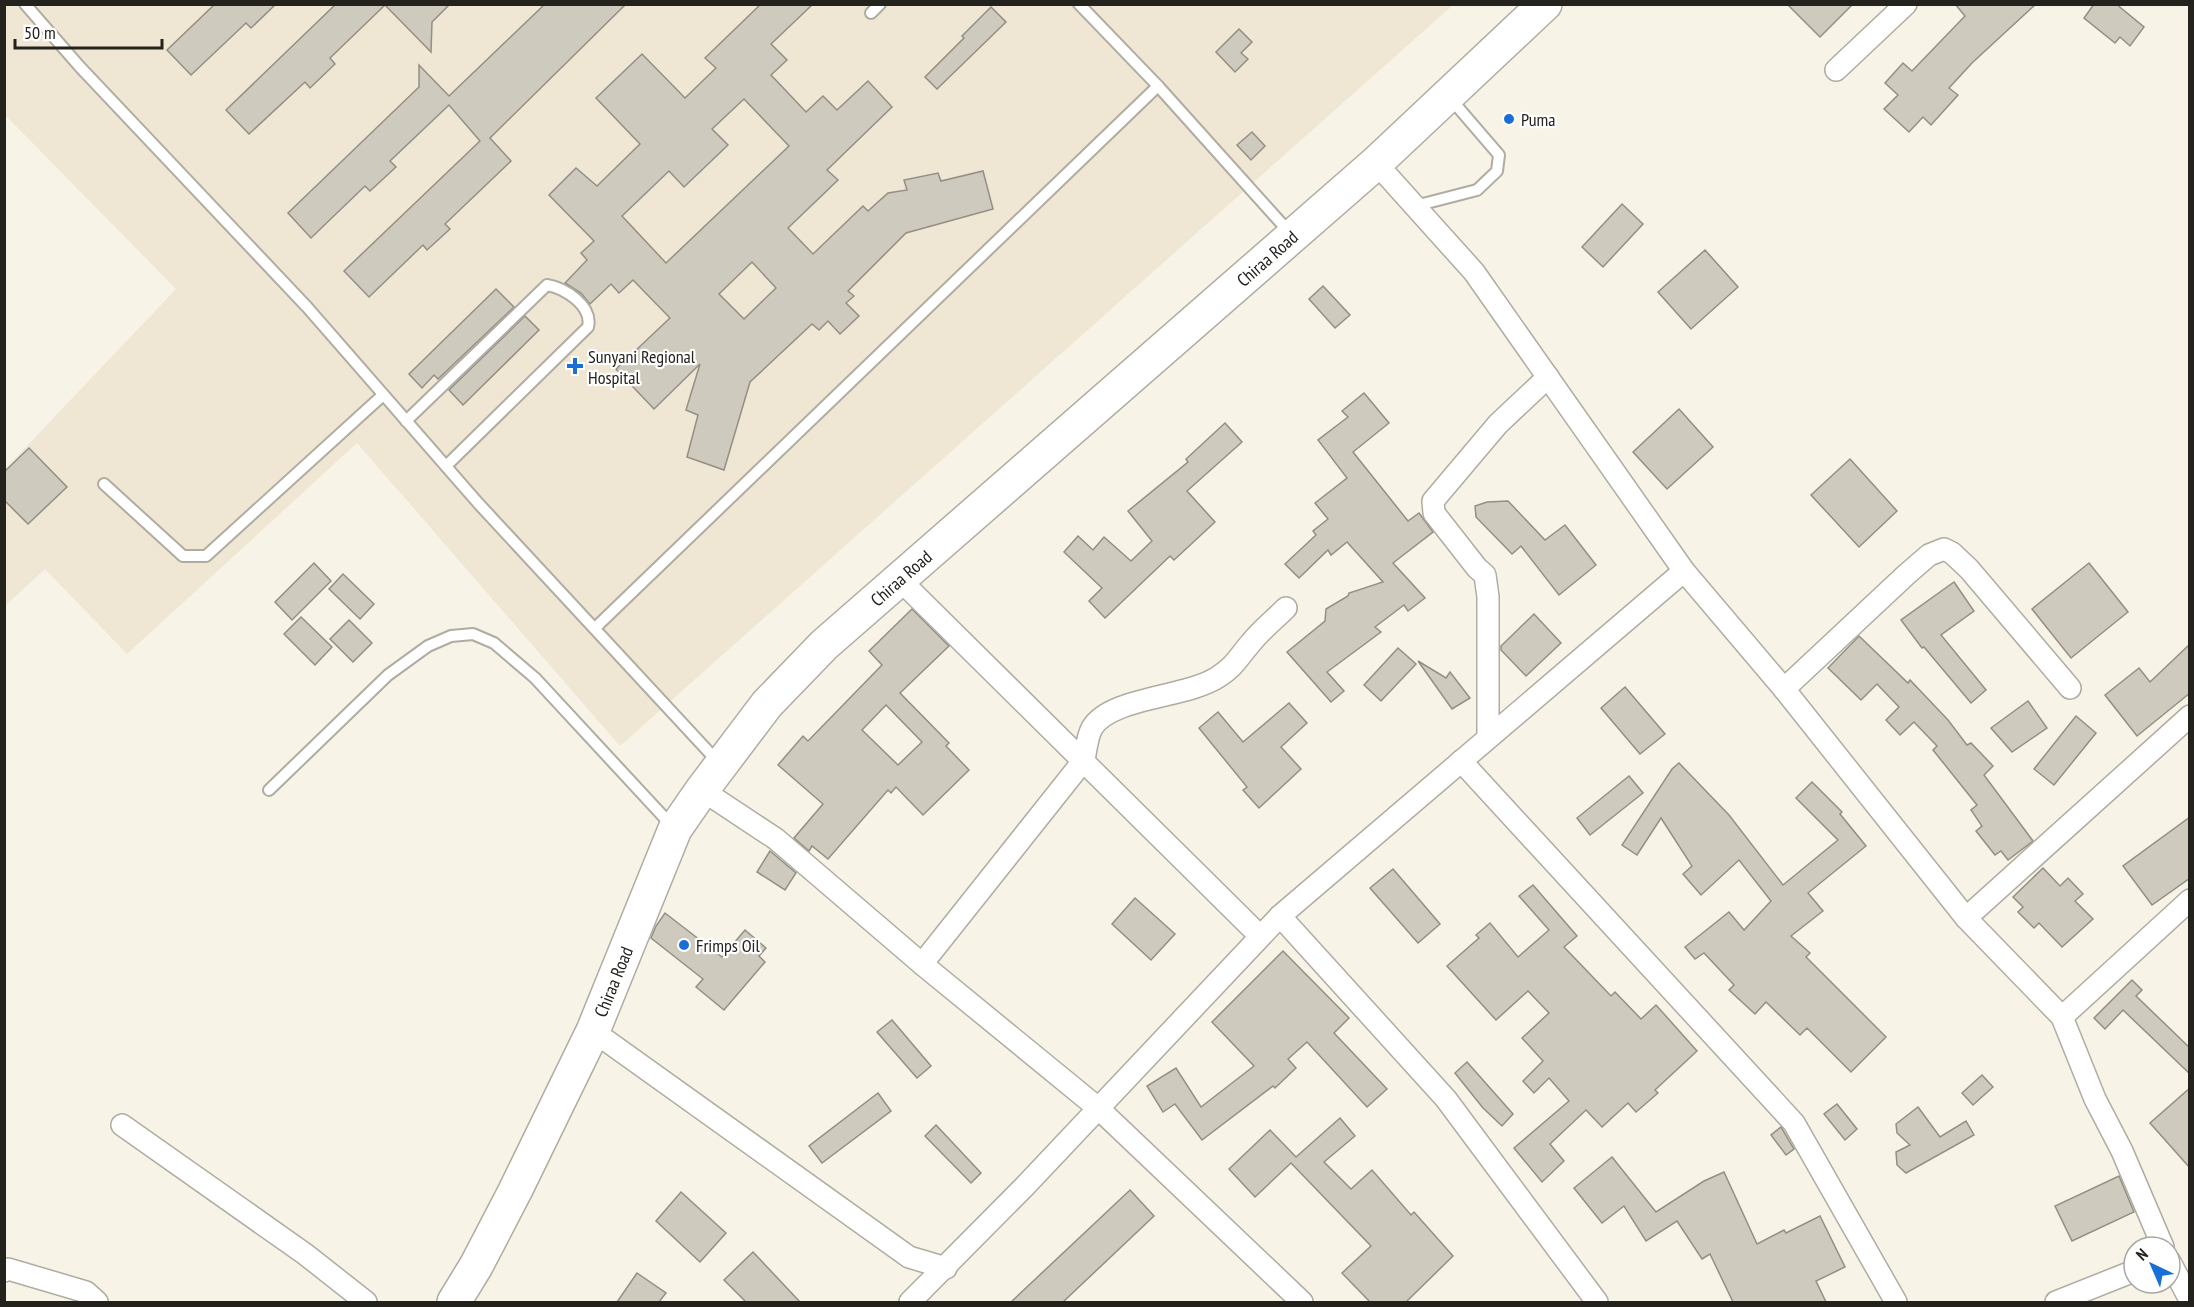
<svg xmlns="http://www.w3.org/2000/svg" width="2194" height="1307" viewBox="0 0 2194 1307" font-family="'PT Sans Narrow',sans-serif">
  <rect width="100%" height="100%" fill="#f8f3e7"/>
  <path fill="#efe6d3" d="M5,5H1453L620,746L357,443L127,654L45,569L5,606V469L176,289L5,115Z"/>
  <g fill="#cfcabe" stroke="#948f84" stroke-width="1.5" fill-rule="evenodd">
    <path d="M215,4H276L251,28L246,23L191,75L167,50Z"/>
    <path d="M336,4H450L432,22L431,52L385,5L330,58L335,64L310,88L305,82L249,134L226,110Z"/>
    <path d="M545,4H626L490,138L511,161L445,224L450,229L427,250L423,245L369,297L344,271L480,141L449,105L390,161L396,167L370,191L365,186L311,238L288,213L419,87V65L449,96Z"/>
    <path d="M761,4H813L771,44L787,60L771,75L806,112L823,96L837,110L868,81L892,107L827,170L838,180L788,228L813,254L863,206L868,211L888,193L907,190L904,180L938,173L941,181L983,171L993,209L906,233L848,291L854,296L846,303L859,316L840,334L828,321L819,330L812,324L750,382L724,470L687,457L698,415L686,410L700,364L654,409L616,369L670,318L633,280L619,293L611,284L590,304L581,293L565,283L587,260L581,253L594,241L549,195L576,168L597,186L640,144L596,98L642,54L685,98L716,68L705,58ZM744,99L789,146L666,263L622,216L669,171L684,187L728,145L712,129ZM752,262L776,288L744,319L719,294Z"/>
    <path d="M1787,4H1853L1820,37Z"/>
    <path d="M1955,4H2036L1972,63L1949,88L1958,95L1931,125L1923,117L1909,132L1884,109L1898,95L1885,83L1903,63L1912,71L1965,16Z"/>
    <path d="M2094,4H2116L2144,27L2130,46L2120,37L2115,43L2084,18Z"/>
    <path d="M991,7L1006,22L937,89L925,77L964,38L962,36Z"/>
    <path d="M1239,29L1252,42L1241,53L1248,59L1235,72L1216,52Z"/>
    <path d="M1252,132L1265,146L1251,160L1237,145Z"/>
    <path d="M1622,204L1643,224L1603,267L1582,247Z"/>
    <path d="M1705,250L1738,287L1691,329L1658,292Z"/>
    <path d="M1323,286L1350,315L1335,328L1309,299Z"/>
    <path d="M496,289L514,307L438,379L434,375L422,388L409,374Z"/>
    <path d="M525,316L539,330L463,405L449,390Z"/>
    <path d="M1364,393L1389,423L1353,452L1408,521L1419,513L1433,532L1393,563L1425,598L1408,611L1404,605L1375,627L1381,632L1327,672L1344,691L1331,702L1287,652L1325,621L1326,609L1348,596L1349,593L1383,582L1347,542L1331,555L1328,550L1299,578L1285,564L1316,535L1313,531L1328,519L1315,503L1347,478L1318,440L1348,417L1342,411Z"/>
    <path d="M1679,409L1713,447L1667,489L1633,452Z"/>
    <path d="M1225,423L1242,442L1187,491L1215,522L1174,560L1170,556L1105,618L1089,601L1102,588L1064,552L1078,536L1093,550L1104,537L1131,561L1152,541L1128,511L1188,462L1186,459Z"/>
    <path d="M29,448L67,487L28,524L4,500V472Z"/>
    <path d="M1850,459L1897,511L1859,547L1811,495Z"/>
    <path d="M1508,501L1545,540L1565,525L1596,565L1559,595L1521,546L1512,554L1476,517L1475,506L1487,502Z"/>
    <path d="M314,563L331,581L292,620L275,602Z"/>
    <path d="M2089,563L2128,612L2071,658L2032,609Z"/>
    <path d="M343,574L374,604L360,619L329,589Z"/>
    <path d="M1954,582L1974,611L1941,635L1986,690L1971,703L1924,647L1922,648L1901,620Z"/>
    <path d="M912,609L949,646L900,693L949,743L946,746L969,770L923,815L896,787L891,793L888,790L828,859L812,846L809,851L794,838L823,804L778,765L803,736L808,741L882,665L869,651ZM886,705L922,742L898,765L862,730Z"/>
    <path d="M1534,614L1561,643L1526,676L1501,650V646Z"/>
    <path d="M301,617L332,647L315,665L284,634Z"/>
    <path d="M349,620L372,643L353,662L330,639Z"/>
    <path d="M1859,636L1908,683L1910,680L1948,720L1967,745L1971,743L1993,766L1984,775L2033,841L2008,860L2001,851L1995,855L1976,831L1982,826L1971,810L1977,805L1933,750L1937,746L1914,722L1900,735L1886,720L1899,707L1877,684L1861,700L1828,668Z"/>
    <path d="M2190,644V693L2137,736L2105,695L2139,668L2150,682Z"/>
    <path d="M1398,648L1416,664L1381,701L1364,685Z"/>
    <path d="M1418,661L1446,678L1450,672L1470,698L1452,709Z"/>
    <path d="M1625,687L1665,734L1640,754L1601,708Z"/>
    <path d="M2028,701L2047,728L2012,752L1991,728Z"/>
    <path d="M1289,703L1307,723L1281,747L1301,769L1259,808L1243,790L1247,787L1199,728L1218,712L1243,742Z"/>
    <path d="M2076,716L2096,733L2054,785L2034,769Z"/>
    <path d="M1679,763L1729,815L1783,885L1838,840L1796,798L1812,782L1842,812L1840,814L1866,846L1808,893L1823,911L1791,936L1810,953L1806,957L1886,1037L1851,1072L1807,1028L1800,1035L1766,1002L1755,1014L1729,990L1734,985L1704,953L1695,959L1685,947L1729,912L1744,930L1771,901L1739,860L1701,895L1683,874L1692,866L1661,818L1637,855L1622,845L1672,769Z"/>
    <path d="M1629,776L1643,793L1590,835L1577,818Z"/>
    <path d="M2190,817V878L2152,905L2123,866Z"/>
    <path d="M770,851L796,873L785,890L757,872Z"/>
    <path d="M2043,868L2060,886L2068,878L2083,894L2075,901L2093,919L2062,947L2039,923L2034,928L2018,912L2023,907L2013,897Z"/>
    <path d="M1393,869L1440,924L1418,943L1370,888Z"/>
    <path d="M1533,885L1577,936L1564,947L1611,996L1615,992L1641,1019L1656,1005L1697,1051L1655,1090L1658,1093L1636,1112L1628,1103L1602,1127L1586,1110L1550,1144L1564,1161L1542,1182L1514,1148L1569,1101L1549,1078L1534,1093L1523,1081L1543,1061L1522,1038L1549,1013L1528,991L1496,1020L1447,966L1479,938L1476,935L1490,923L1518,957L1549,930L1519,896Z"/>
    <path d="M1135,898L1175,934L1151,960L1112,924Z"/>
    <path d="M665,913L722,957L745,930L766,948L759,956L765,962L724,1010L696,987L703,979L651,938L656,926Z"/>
    <path d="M1283,951L1349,1018L1334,1033L1387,1089L1367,1107L1307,1042L1288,1059L1296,1068L1275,1088L1273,1086L1202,1140L1175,1104L1163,1112L1147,1086L1176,1068L1201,1107L1254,1066L1212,1022Z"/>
    <path d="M2132,980L2142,990L2136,996L2190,1048V1074L2123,1010L2105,1029L2094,1018Z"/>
    <path d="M892,1020L931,1066L917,1078L877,1032Z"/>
    <path d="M1467,1062L1513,1114L1502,1126L1483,1108L1455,1073Z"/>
    <path d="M1982,1075L1993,1087L1973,1105L1962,1093Z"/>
    <path d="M2190,1088V1168L2150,1123Z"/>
    <path d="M878,1093L891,1111L822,1163L809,1146Z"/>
    <path d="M1837,1104L1857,1129L1845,1140L1824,1114Z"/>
    <path d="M1918,1107L1940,1137L1966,1121L1974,1135L1906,1173L1897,1165L1896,1152L1910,1145L1897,1133L1896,1124Z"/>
    <path d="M1340,1118L1355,1136L1324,1162L1351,1189L1372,1170L1411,1215L1414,1212L1453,1256L1406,1302H1370L1342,1273L1371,1246L1291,1163L1255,1197L1229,1169L1270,1130L1296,1157Z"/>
    <path d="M936,1125L981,1173L971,1183L925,1136Z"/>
    <path d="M1781,1127L1794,1149L1786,1155L1771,1135Z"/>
    <path d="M1612,1157L1656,1212L1704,1181L1724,1172L1757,1244L1784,1230L1786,1233L1820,1216L1845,1267L1816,1281L1826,1302H1733L1710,1254L1702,1259L1677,1221L1646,1241L1624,1206L1602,1223L1574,1188Z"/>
    <path d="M2119,1176L2134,1212L2072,1241L2055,1206Z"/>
    <path d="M1130,1190L1154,1216L1063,1302H1011Z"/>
    <path d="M681,1192L726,1233L700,1262L656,1221Z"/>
    <path d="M753,1252L800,1302H746L724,1280Z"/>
    <path d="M637,1273L666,1293L659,1302H617Z"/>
  </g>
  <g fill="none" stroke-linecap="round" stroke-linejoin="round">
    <defs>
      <g id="service">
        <path d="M25,4L80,67L307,307L478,503L719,763"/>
        <path d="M1079,4L1158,86L1290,233"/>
        <path d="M871,13L880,4"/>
        <path d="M1415,206L1477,190L1497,171L1499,155L1450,98"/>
        <path d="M406,421L547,285C565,288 593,306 588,327L446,466"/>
        <path d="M104,484L183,556H206L383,395"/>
        <path d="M595,628L1158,86"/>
        <path d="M269,790L388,675L428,646L451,636L473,634L494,643L535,678L673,827"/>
      </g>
      <g id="minor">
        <path d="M1836,70L1906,4"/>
        <path d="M1376,163L1474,272L1684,571L1784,689L1966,918L2062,1017L2095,1099L2122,1151L2163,1247"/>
        <path d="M898,578L1260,936"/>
        <path d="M1784,689L1907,574L1929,555L1944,549L1952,553L1969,569L2070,688"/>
        <path d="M1488,737V597L1485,575L1477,568L1434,513L1433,501L1498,424L1548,377"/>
        <path d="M1461,761L1794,1123L1896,1302"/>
        <path d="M702,790L776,839L922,964L1098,1108L1302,1302"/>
        <path d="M1280,916L1446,1099L1597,1302"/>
        <path d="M1966,918L2190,716"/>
        <path d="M922,964L1084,760C1086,750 1087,737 1092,728C1110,697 1186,698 1218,677C1235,666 1237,659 1250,644C1260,631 1274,620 1286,608"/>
        <path d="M2062,1017L2190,900"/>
        <path d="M593,1031L909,1257L946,1268"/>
        <path d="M122,1125L305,1254L366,1302"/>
        <path d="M2170,1262L2190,1300"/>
        <path d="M4,1271L8,1269L86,1292L97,1302"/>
        <path d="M910,1302L1026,1185L1280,916L1684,571"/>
        <path d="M2056,1302L2134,1271"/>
      </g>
      <g id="trunk">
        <path id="s1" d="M454,1302L476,1266L515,1191L593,1031L675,829L702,790L767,704L824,645L1376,163L1545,4"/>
      </g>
    </defs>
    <use href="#service" stroke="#b1aca1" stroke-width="14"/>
    <use href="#minor" stroke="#b1aca1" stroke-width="24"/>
    <use href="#trunk" stroke="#b1aca1" stroke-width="36"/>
    <use href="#service" stroke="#fff" stroke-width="10"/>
    <use href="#minor" stroke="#fff" stroke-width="21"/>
    <use href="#trunk" stroke="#fff" stroke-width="33"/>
  </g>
  <g fill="#196ed8" stroke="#fff" stroke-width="2">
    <circle cx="1509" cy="119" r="6"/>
    <path d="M572 357h6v6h6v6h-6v6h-6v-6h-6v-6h6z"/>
    <circle cx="684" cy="945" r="6"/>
  </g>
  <g text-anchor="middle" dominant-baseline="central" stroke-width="4.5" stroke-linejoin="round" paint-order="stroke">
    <g font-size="18" fill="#24221d" stroke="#fff" text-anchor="start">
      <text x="1521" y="119">Puma</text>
      <text x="588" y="356">Sunyani Regional<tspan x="588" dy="21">Hospital</tspan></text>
      <text x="696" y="945">Frimps Oil</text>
    </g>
    <g font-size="18" fill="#24221d" stroke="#fff">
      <text stroke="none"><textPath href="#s1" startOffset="1348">Chiraa Road</textPath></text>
      <text stroke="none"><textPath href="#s1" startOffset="862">Chiraa Road</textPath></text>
      <text stroke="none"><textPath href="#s1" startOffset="358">Chiraa Road</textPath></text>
    </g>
  </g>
  <rect width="2194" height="1307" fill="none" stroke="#24221d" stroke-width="12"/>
  <g transform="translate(2152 1265) rotate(316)"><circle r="28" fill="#ffffff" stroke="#a7a7a5" stroke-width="1.5"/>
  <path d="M0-4.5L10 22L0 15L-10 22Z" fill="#196ed8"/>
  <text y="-9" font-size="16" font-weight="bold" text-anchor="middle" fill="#24221d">N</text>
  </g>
  <path d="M15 39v9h147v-9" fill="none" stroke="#24221d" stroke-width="3"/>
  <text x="24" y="39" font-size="18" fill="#24221d" stroke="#ffffff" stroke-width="4.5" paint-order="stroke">50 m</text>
</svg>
